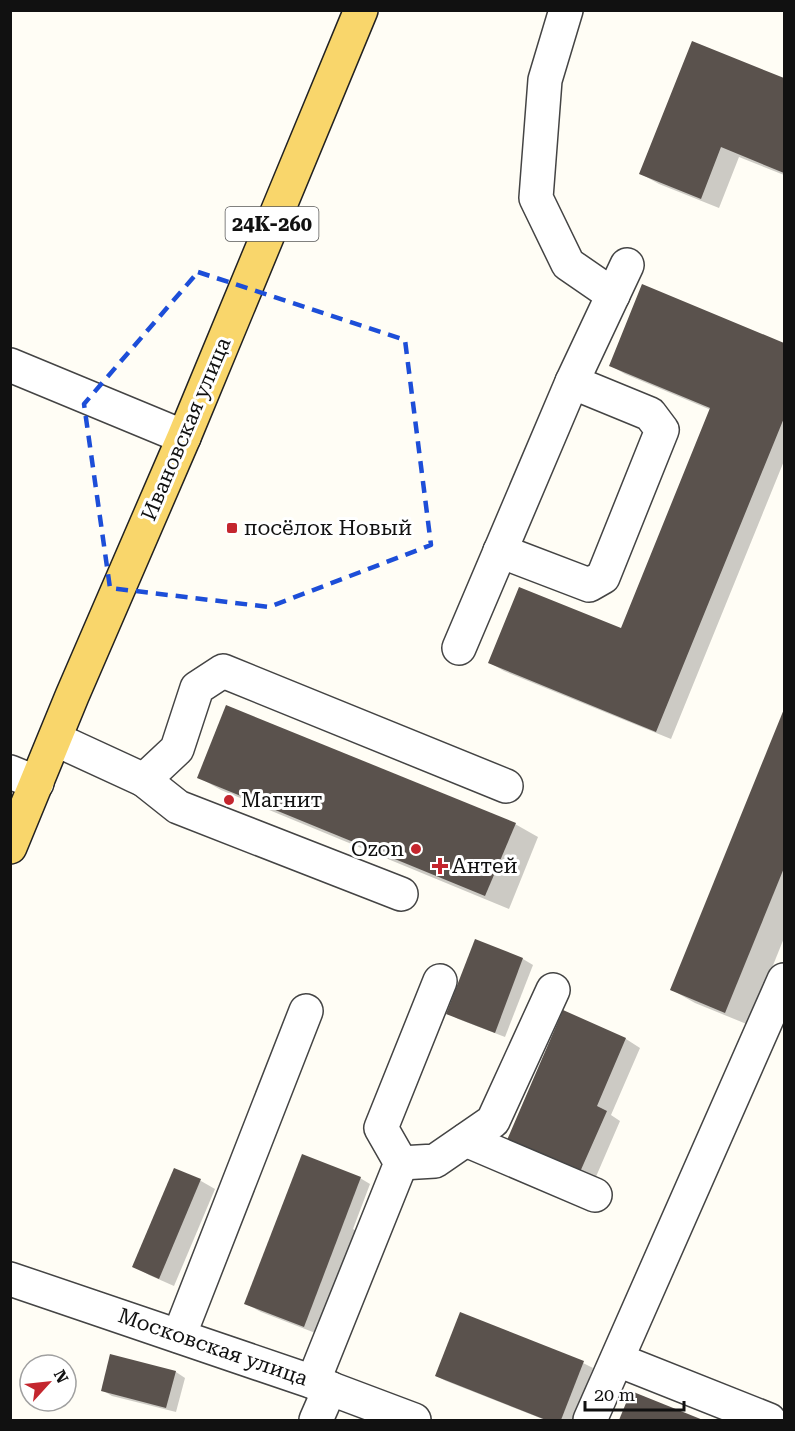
<svg xmlns="http://www.w3.org/2000/svg" width="795" height="1431" viewBox="0 0 795 1431" font-family="'Roboto Serif',serif">
  <rect width="100%" height="100%" fill="#fffdf5"/>
  <g fill="#0003">
    <path d="M693,43L784,80V175L739,157L719,208L659,184L641,174Z"/>
    <path d="M643,286L784,344V461L671,739L504,671L490,663L622,630L711,410L625,374L611,366Z"/>
    <path d="M784,712V938L749,1025L695,1003L672,990Z"/>
    <path d="M198,777L515,824L538,837L509,909L221,790Z"/>
    <path d="M476,941L523,959L533,965L505,1037L458,1019L448,1013Z"/>
    <path d="M564,1012L626,1039L640,1048L611,1115L620,1121L595,1179L523,1148Z"/>
    <path d="M175,1170L201,1181L215,1189L174,1286L149,1275L134,1266Z"/>
    <path d="M360,1178L370,1184L353,1229L358,1232L318,1334L261,1312L246,1304Z"/>
    <path d="M583,1363L593,1368L573,1420H545L446,1381L436,1376Z"/>
    <path d="M176,1372L185,1378L176,1412L112,1396L102,1390Z"/>
    <path d="M632,1393L699,1420H621Z"/>
  </g>
  <g fill="#5a524d">
    <path d="M692,41L784,78V173L721,147L701,199L639,174Z"/>
    <path d="M642,284L784,343V418L656,732L488,663L519,587L621,628L710,408L609,366Z"/>
    <path d="M226,705L516,823L485,896L197,778Z"/>
    <path d="M784,709V868L725,1013L670,990Z"/>
    <path d="M475,939L523,958L495,1033L446,1014Z"/>
    <path d="M563,1010L626,1038L597,1106L607,1111L580,1172L507,1140Z"/>
    <path d="M302,1154L361,1177L304,1327L244,1304Z"/>
    <path d="M174,1168L201,1179L159,1279L132,1267Z"/>
    <path d="M460,1312L584,1361L561,1420H546L435,1376Z"/>
    <path d="M110,1354L176,1371L166,1408L101,1391Z"/>
    <path d="M631,1391L703,1420H619Z"/>
  </g>
  <g fill="none" stroke-linecap="round" stroke-linejoin="round">
    <defs>
      <g id="minor">
        <path d="M566,10L545,80L536,198L568,264L613,295"/>
        <path d="M10,365L184,437"/>
        <path d="M500,551L589,585L603,577L662,430L650,414L572,382"/>
        <path d="M459,648L572,382L627,265"/>
        <path d="M55,739L144,780L177,749L197,688L223,671L506,786"/>
        <path d="M10,772L37,783"/>
        <path d="M144,780L178,807L401,894"/>
        <path d="M466,1140L595,1195"/>
        <path d="M401,1163L435,1161L493,1121L553,990"/>
        <path d="M10,1279L313,1382L414,1420"/>
        <path d="M179,1336L306,1011"/>
        <path d="M618,1360L769,1420"/>
        <path d="M313,1382L401,1163L381,1128L440,981"/>
        <path d="M316,1420L330,1388"/>
        <path d="M590,1420L784,980"/>
      </g>
      <path id="major" d="M10,847L72,696L184,437L361,10"/>
    </defs>
    <use href="#minor" stroke="#444" stroke-width="36"/>
    <use href="#major" stroke="#222" stroke-width="36"/>
    <use href="#minor" stroke="#fff" stroke-width="33"/>
    <use href="#major" stroke="#f9d66b" stroke-width="33"/>
  </g>
  <path fill="none" stroke="#1d4ed8" stroke-width="4.5" stroke-dasharray="12 8" stroke-linejoin="round" d="M198,272L405,340L431,545L269,607L110,588L84,404Z"/>
  <g fill="#c4262e" stroke="#fff" stroke-width="2">
    <rect x="226" y="522" width="12" height="12" rx="3"/>
    <circle cx="229" cy="800" r="6"/>
    <circle cx="416" cy="849" r="6"/>
    <path d="M437 857h6v6h6v6h-6v6h-6v-6h-6v-6h6z"/>
  </g>
  <g text-anchor="middle" dominant-baseline="central" stroke-width="6" stroke-linejoin="round" paint-order="stroke">
    <rect fill="#fff" stroke="#585858" stroke-width="1.5" x="225.5" y="207" width="93" height="34" rx="4.5"/>
    <g font-size="20" font-weight="bold" fill="#111">
      <text x="272" y="224">24К-260</text>
    </g>
    <g font-size="21" fill="#111" stroke="#fff">
      <text transform="translate(186 429) rotate(-67)">Ивановская улица</text>
      <text transform="translate(213 1347) rotate(19)">Московская улица</text>
    </g>
    <g font-size="21" fill="#111" stroke="#fff" text-anchor="start">
      <text x="244" y="528">посёлок Новый</text>
      <text x="241" y="800">Магнит</text>
      <text x="404" y="849" text-anchor="end">Ozon</text>
      <text x="452" y="866">Антей</text>
    </g>
  </g>
  <rect width="795" height="1431" fill="none" stroke="#111111" stroke-width="24"/>
  <g transform="translate(48 1383) rotate(63)"><circle r="28" fill="#ffffff" stroke="#a0a0a0" stroke-width="1.5"/>
  <path d="M0-4.5L10 22L0 15L-10 22Z" fill="#c4262e"/>
  <text y="-9" font-size="16" font-weight="bold" text-anchor="middle" fill="#111111">N</text>
  </g>
  <path d="M585 1401v9h99v-9" fill="none" stroke="#111111" stroke-width="3"/>
  <text x="594" y="1401" font-size="18" fill="#111111" stroke="#ffffff" stroke-width="4.5" paint-order="stroke">20 m</text>
</svg>
